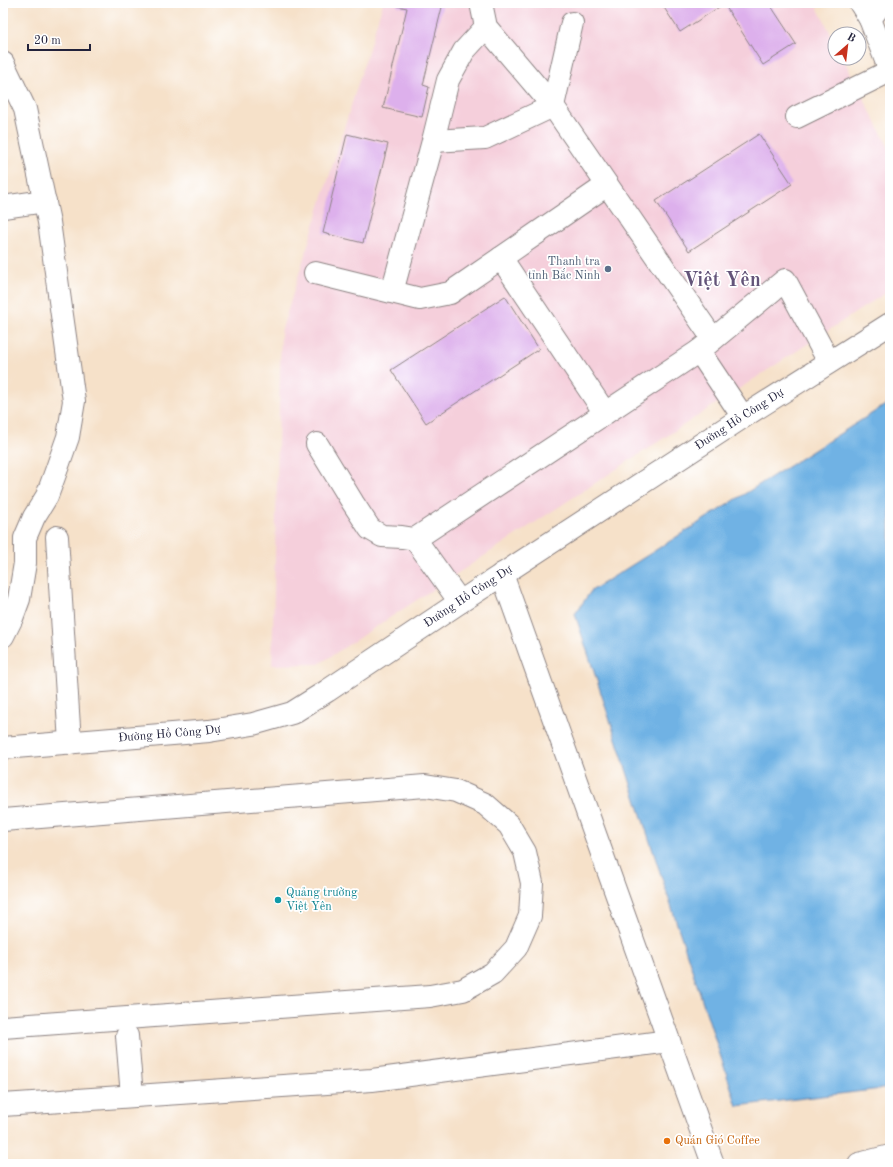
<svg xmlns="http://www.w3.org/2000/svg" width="893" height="1167" viewBox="0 0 893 1167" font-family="'Old Standard TT',serif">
  <rect width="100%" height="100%" fill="#fff"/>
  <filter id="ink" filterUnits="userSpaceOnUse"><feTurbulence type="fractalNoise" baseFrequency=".025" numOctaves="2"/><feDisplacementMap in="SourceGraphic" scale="8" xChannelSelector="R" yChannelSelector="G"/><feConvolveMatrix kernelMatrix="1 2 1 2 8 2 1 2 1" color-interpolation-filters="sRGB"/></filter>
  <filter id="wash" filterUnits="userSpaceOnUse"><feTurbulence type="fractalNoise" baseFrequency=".012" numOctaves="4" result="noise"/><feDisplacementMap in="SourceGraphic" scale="16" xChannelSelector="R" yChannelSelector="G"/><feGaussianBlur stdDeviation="0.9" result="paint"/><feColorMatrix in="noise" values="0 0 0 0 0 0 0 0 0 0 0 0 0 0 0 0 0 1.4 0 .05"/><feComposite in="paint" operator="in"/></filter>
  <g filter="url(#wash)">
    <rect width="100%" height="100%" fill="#f6e1c9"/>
    <path fill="#f5cfdb" d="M383,3H815L835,42V58H843L890,150V290L319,664L272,665L281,332Z"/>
    <path fill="#6fb2e4" stroke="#486a90" d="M890,402V1088L737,1106L575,614L591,591Z"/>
    <g id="blocks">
      <g fill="#ddb0ec">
        <path d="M397,3H443L423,85L429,87L422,117L383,108L407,8L397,6Z"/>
        <path d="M661,3H769L796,44L763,65L724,4L680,32Z"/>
        <path d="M347,134L388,144L363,243L323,233Z"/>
        <path d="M759,134L792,184L689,251L656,201Z"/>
        <path d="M505,296L539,349L426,423L391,370Z"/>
      </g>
    </g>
  </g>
  <g filter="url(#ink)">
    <use href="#blocks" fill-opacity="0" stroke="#8c8282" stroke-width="1"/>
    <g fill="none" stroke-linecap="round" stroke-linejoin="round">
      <defs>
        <g id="minor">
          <path d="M481,3L486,27L553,106L713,339"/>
          <path d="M870,19L882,3"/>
          <path d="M3,63L25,109L49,222L74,401L68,437L55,474L47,496L34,517L25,538V563L19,599L12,618L3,636"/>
          <path d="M797,117L890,71"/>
          <path d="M433,141L485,138L553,106L572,23"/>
          <path d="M3,207L45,201"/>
          <path d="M501,258L605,413"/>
          <path d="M315,273L420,299L450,293L607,185"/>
          <path d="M392,292L433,141L448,80L464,51L486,27"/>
          <path d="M699,351L743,417"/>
          <path d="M317,444L353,503L370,529L382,536L402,537L415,539L460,602"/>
          <path d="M57,537L70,743"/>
          <path d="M415,539L699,351L785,280L829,362"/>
          <path d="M502,574L713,1164"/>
          <path id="s1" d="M3,748L209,731L253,724L292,713L327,691L460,602L743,417L890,324"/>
          <path d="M3,820L425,786L456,791L485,804L509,825L525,852L532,883L530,916L516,948L493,973L463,990L430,996L3,1027"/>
          <path d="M127,1036L132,1096"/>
          <path d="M3,1105L372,1080L669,1041"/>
          <path d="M859,1164L890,1156"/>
        </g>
        <path id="highway" d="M860,3L870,19L890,71"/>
      </defs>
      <use href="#minor" stroke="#8c8282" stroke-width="24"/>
      <use href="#highway" stroke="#8c8282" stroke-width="24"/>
      <use href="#minor" stroke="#fff" stroke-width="22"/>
      <use href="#highway" stroke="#fff" stroke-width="22"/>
    </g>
  </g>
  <circle fill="#5c6f8a" stroke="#fff" stroke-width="1.5" cx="608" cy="269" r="4"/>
  <circle fill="#0f9aa8" stroke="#fff" stroke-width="1.5" cx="278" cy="900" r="4"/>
  <circle fill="#e8710a" stroke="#fff" stroke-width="1.5" cx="667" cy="1141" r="4"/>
  <g text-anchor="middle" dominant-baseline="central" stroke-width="3.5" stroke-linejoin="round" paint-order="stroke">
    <g font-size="12" fill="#4e5e75" stroke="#fff" text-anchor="end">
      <text x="600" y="262">Thanh tra<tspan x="600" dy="14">tỉnh Bắc Ninh</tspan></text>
    </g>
    <g font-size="12" fill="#22223b" stroke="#fff">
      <text stroke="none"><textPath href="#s1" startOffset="827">Đường Hồ Công Dự</textPath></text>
      <text stroke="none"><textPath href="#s1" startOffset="503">Đường Hồ Công Dự</textPath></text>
      <text stroke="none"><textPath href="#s1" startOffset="167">Đường Hồ Công Dự</textPath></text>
    </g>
    <g font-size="12" fill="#0d838f" stroke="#fff" text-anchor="start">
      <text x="286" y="893">Quảng trường<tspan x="286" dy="14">Việt Yên</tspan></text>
    </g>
    <g font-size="12" fill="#c56008" stroke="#fff" text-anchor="start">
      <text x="675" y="1141">Quán Gió Coffee</text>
    </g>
    <g font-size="20" font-weight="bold" fill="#635479" stroke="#fff">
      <text x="722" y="281">Việt Yên</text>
    </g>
  </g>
  <rect width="893" height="1167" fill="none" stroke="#fff" stroke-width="16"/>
  <g transform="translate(847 46) rotate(28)"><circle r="19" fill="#ffffff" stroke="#a7a7b1"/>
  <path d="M0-3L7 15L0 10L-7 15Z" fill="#c8321e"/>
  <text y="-6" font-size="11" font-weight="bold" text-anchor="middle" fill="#22223b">B</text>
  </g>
  <path d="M28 44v6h62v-6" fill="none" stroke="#22223b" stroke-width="2"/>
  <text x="34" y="44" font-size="12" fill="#22223b" stroke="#ffffff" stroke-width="3" paint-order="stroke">20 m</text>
</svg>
